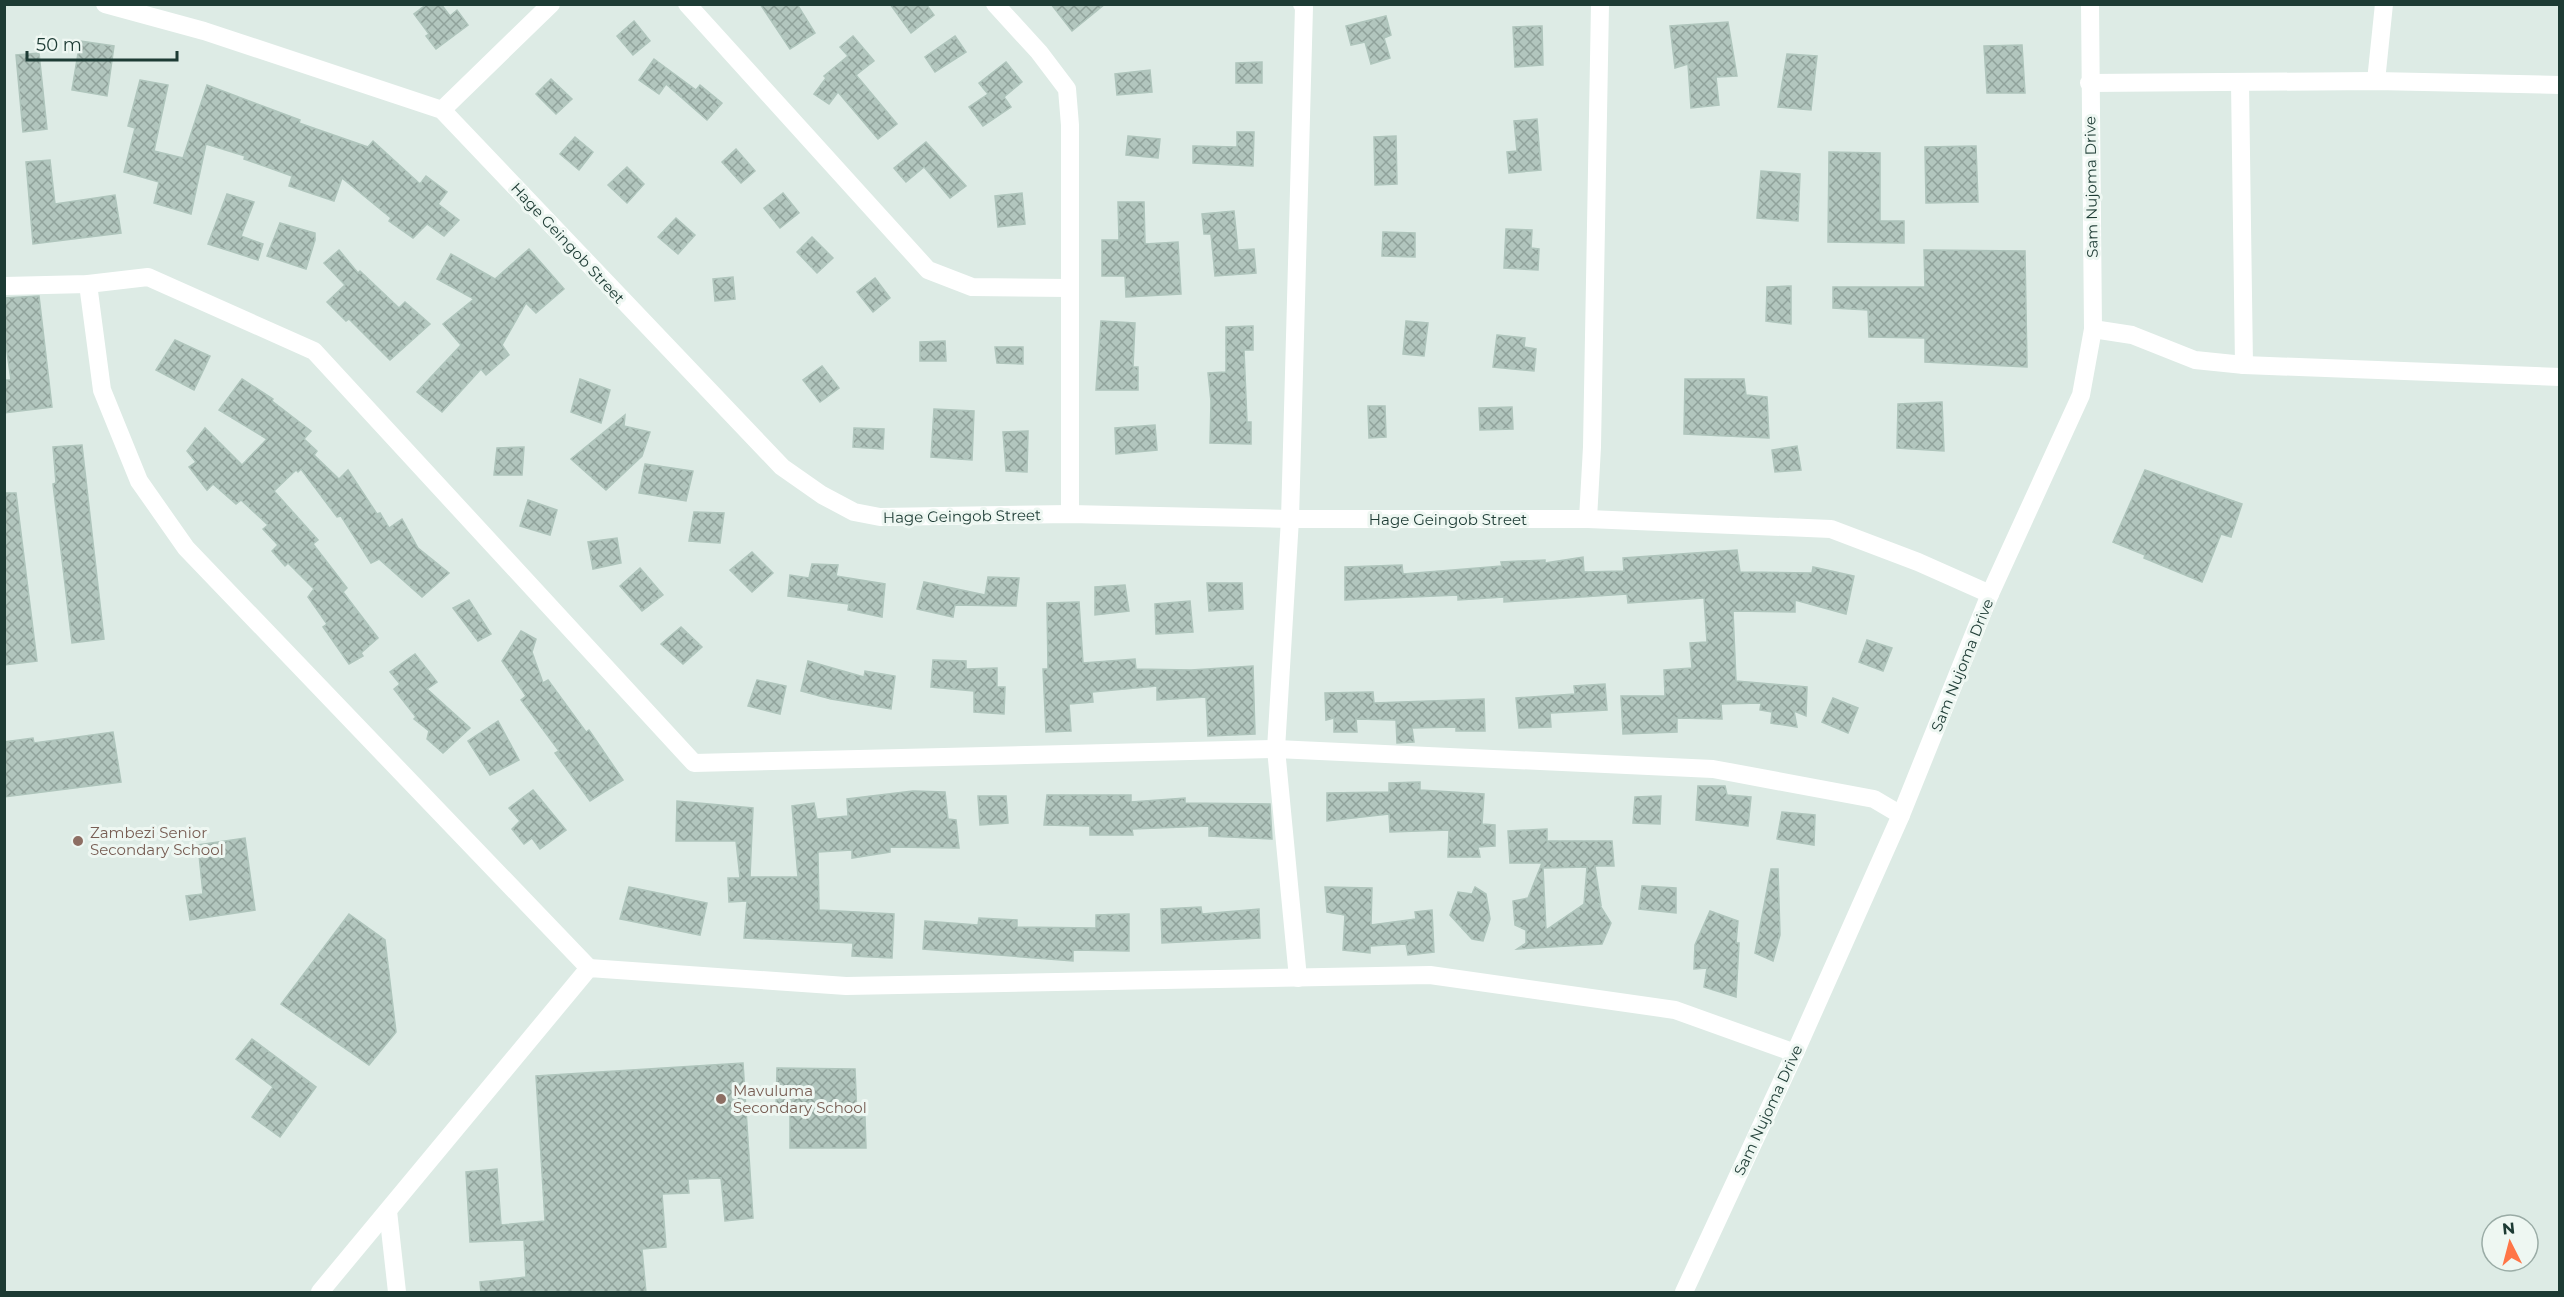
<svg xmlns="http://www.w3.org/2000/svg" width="2564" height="1297" viewBox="0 0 2564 1297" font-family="Montserrat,sans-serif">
  <defs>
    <pattern id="building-cross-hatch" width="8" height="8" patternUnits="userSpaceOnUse" patternTransform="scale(1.5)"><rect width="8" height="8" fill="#b2c6be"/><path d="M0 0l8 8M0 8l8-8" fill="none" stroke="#90a29b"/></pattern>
  </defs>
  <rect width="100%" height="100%" fill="#ddebe5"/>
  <g fill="url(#building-cross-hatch)" stroke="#afc5bc" stroke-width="1.5" fill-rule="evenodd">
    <path d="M427,4H441L450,16L457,10L468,25L436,49L426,36L429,34L414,14Z"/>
    <path d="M760,4H797L815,33L790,49Z"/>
    <path d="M890,4H926L934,15L911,33Z"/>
    <path d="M1051,4H1105L1072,31Z"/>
    <path d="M1386,16L1391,35L1384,38L1390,58L1371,64L1365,42L1351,45L1346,26Z"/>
    <path d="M634,21L650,41L633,55L617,36Z"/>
    <path d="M1728,22L1737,76L1716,77L1719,105L1691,108L1688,64L1675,68L1670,26Z"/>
    <path d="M1542,26L1543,65L1515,67L1513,27Z"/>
    <path d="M853,36L874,61L856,75L897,124L878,139L838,92L829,104L814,94L826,78L824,76L848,56L840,47Z"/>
    <path d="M955,36L966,52L935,72L925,57Z"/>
    <path d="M80,41L114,46L107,96L72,90Z"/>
    <path d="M2022,45L2025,93H1987L1984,46Z"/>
    <path d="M39,53L47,129L23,132L16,55Z"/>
    <path d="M1787,54L1817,56L1811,110L1778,107Z"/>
    <path d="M654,59L696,90L700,85L722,103L707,120L666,84L659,94L639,80Z"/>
    <path d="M1006,62L1022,82L1004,97L1011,107L983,126L969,107L988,94L979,83Z"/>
    <path d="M1262,62V83H1236V63Z"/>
    <path d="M1150,70L1152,92L1117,95L1115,74Z"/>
    <path d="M551,79L572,99L556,114L536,94Z"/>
    <path d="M140,80L168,85L154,151L183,158L207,85L300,120L299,123L368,147L373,141L420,184L426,176L447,192L438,204L459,220L444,236L427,224L413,238L389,221L391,218L342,178L334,201L289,186L292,176L244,159L245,156L206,144L191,214L154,203L159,182L124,172L135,128L128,126Z"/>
    <path d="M1537,119L1541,170L1509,173L1507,152L1517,151L1514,121Z"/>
    <path d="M1237,132H1254L1253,166L1193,163V146L1237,147Z"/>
    <path d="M1128,136L1160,139L1158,158L1126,155Z"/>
    <path d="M1396,136L1397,184L1375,185L1374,137Z"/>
    <path d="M575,137L593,152L579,170L560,154Z"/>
    <path d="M926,142L966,186L950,198L924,167L906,182L894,168Z"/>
    <path d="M1976,146L1978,202L1926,203L1925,147Z"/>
    <path d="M736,149L755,171L741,183L722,162Z"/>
    <path d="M1829,152L1880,153V221H1904V243L1828,242Z"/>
    <path d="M50,160L55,204L115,195L121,233L33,244L26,162Z"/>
    <path d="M627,167L644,184L627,203L608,185Z"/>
    <path d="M1761,171L1800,174L1798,221L1757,218Z"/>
    <path d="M783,193L799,213L780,228L764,208Z"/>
    <path d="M1022,193L1025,224L998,227L995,196Z"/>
    <path d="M227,194L254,202L241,236L263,244L258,260L208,244Z"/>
    <path d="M1118,202H1144L1145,244L1178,242L1181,294L1126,297L1125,276H1102V240H1119Z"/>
    <path d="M1234,211L1238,250L1254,249L1256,273L1215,276L1211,234H1204L1202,214Z"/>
    <path d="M676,218L695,235L678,254L658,237Z"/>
    <path d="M280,223L315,233V240L306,269L267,256Z"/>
    <path d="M1506,229L1532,230L1531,248L1539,249L1538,270L1504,268Z"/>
    <path d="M1383,232L1415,233V257L1382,256Z"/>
    <path d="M812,237L833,258L817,273L797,252Z"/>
    <path d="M529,249L564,289L536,313L526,303L502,345L509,355L486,375L481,369L442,412L417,392L461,345L443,324L474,299L437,279L451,254L495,279Z"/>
    <path d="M339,250L358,273L360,271L399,308L405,302L430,324L390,360L349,319L346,321L327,302L345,285L324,263Z"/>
    <path d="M1924,250L2025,251L2027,367L1925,362V338L1869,337L1868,310L1833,308V287H1925Z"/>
    <path d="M733,277L735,299L715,301L713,279Z"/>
    <path d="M875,278L890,298L873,312L857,292Z"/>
    <path d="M1791,286V324L1766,321L1767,287Z"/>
    <path d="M39,296L52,407L4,413V380H11L4,332V298Z"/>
    <path d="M1101,321L1135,323L1133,367H1138V390H1096Z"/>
    <path d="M1406,321L1428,323L1424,356L1403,354Z"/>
    <path d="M1253,326V350H1244L1247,422H1251V444L1210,443L1211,401L1208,373L1226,372V327Z"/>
    <path d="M1497,335L1525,338L1524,347L1536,349L1534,371L1493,367Z"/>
    <path d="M175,340L210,356L194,390L156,370Z"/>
    <path d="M945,341L946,361H920V342Z"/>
    <path d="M995,347H1023V364L997,363Z"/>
    <path d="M822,366L839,388L820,402L803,380Z"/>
    <path d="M242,379L273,399L272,401L311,431L304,439L317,451L314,455L339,479L348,470L377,514L380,513L389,528L402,519L418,548L449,573L422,597L379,559L371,563L341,516L337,517L301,469L298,472L296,470L274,491L318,540L313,544L347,588L343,592L378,638L361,653L363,656L349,664L323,627L327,624L308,597L314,589L288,563L285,566L272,551L278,545L263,529L268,525L241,500L236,504L213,484L207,490L189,467L196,462L187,451L205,428L242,465L267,439L219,410Z"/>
    <path d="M580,379L610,390L601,423L571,412Z"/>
    <path d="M1685,379H1744L1746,395L1767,397L1769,438L1684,434Z"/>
    <path d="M1942,402L1944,451L1897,448L1898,404Z"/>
    <path d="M1368,406H1385L1386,437L1369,438Z"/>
    <path d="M1512,407L1513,429L1480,430L1479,408Z"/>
    <path d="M934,409L974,411L972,460L931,457Z"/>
    <path d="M625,415L624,426L650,432L642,456L606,490L571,459Z"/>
    <path d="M1155,425L1157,450L1116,454L1115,428Z"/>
    <path d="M854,428L884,429L883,449L853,447Z"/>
    <path d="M1028,431L1027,472L1006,471L1003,432Z"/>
    <path d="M82,445L104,639L72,643L53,484L56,483L53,447Z"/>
    <path d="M1797,446L1801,470L1775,472L1772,450Z"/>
    <path d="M524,447L522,475H494L497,448Z"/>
    <path d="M645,464L693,471L686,501L639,493Z"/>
    <path d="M2145,470L2242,504L2231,537L2221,534L2202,582L2144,558L2145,555L2113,542Z"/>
    <path d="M4,493H16L37,661L4,665Z"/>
    <path d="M528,500L557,510L550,535L520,526Z"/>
    <path d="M694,512L724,513L720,543L689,541Z"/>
    <path d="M617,538L621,563L593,569L588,542Z"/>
    <path d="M1737,550L1740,572L1812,573L1813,567L1854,576L1846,614L1795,600V612L1733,611L1736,681L1807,687L1806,716L1794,711L1797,727L1771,723L1772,712L1760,710L1761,703L1721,704L1722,719L1677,718V732L1623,734L1621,696H1665L1664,670L1692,668L1690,643L1707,642L1704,598L1628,603L1627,594L1504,602V597L1458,600V595L1345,600V567L1402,565L1403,574L1502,566L1501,562L1545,560V563L1583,557L1584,572L1624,571L1623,558Z"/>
    <path d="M752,552L773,573L752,592L730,570Z"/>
    <path d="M812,564L838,565L836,576L885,584L882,617L848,610L849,604L788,596L790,575L809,578Z"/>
    <path d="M640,568L663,595L642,611L620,586Z"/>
    <path d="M988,577L1019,578L1016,606L955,605L953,617L917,609L924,582L985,595Z"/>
    <path d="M1207,583H1242L1243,609L1209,611Z"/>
    <path d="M1125,585L1129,611L1095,615V587Z"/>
    <path d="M469,600L491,634L478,641L453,608Z"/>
    <path d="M1190,601L1193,632L1156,634L1155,604Z"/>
    <path d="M1079,602L1083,663L1135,659L1136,669L1191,670L1253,666L1255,734L1208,736L1206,697L1157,700V686L1092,692L1093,702L1069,704L1071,731L1046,732L1043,669H1048L1047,603Z"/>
    <path d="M681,627L702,647L683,664L661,644Z"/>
    <path d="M521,631L536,639L532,652L543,683L548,680L586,732L589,730L623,780L590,801L555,753L559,751L521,700L526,696L502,661Z"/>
    <path d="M1867,640L1892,648L1883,671L1859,662Z"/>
    <path d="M415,654L437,682L427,689L470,728L443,753L427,739L429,731L414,719L416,717L394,689L400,684L390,672Z"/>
    <path d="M933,660L966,661V669L997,668V687H1005L1004,714L974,712V691L931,687Z"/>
    <path d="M808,661L864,677L865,671L895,676L891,709L831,699L801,691Z"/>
    <path d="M757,680L786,686L780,714L748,706Z"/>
    <path d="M1605,684L1607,710L1550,713L1551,727L1519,728L1516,698L1575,694L1574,686Z"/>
    <path d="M1373,692L1374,703L1484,699L1485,731H1456V727L1412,728L1414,742L1397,743L1396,720L1356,719L1357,732H1334V718L1326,720L1325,693Z"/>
    <path d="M1833,698L1858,708L1848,733L1822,722Z"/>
    <path d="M498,721L519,760L490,775L468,741Z"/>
    <path d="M113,732L121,782L4,797V742L33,738L34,743Z"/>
    <path d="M1420,782V790L1484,794L1482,824L1495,825V846L1478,847L1480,857H1448L1449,830L1390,832L1389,814L1327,821V793L1389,792V783Z"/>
    <path d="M1698,786H1725L1727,795L1751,797L1748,826L1696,820Z"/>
    <path d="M533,790L566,830L540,849L532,838L524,844L512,829L520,821L509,808Z"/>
    <path d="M913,791L945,792L948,819L956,820L959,848L890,847V852L852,858V850L818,852L819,910L894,914L892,958L852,956L853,943L744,938L747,901L729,902L728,878H740L736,841H676L677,801L753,808L750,877H798L792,806L814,803L817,819L848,816L847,799Z"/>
    <path d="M1047,795H1131V802L1185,798V803L1270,804L1272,839L1209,836V826L1132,829L1133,835H1090V826L1044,825Z"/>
    <path d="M978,796H1006L1008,823L980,825Z"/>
    <path d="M1661,796L1660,824L1633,823L1635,797Z"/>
    <path d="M1782,812L1815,815L1814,845L1777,839Z"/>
    <path d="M1547,829V841H1612L1614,866H1595L1601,905L1599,904L1611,923L1602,944L1517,949L1526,943V930L1515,925L1513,901L1528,898L1542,863H1510L1508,831ZM1587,867L1584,904L1546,930L1543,868Z"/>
    <path d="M245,838L255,910L190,920L186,896L203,894L198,845Z"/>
    <path d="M1771,869H1778L1780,935L1773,961L1755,953Z"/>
    <path d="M1642,886L1676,888V913L1639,909Z"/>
    <path d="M629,887L707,903L700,935L620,919Z"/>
    <path d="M1325,887L1372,888L1371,925L1416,919L1415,912L1432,910L1434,952L1408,955L1406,944L1370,946V953L1343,950L1345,915L1327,912Z"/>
    <path d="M1475,887L1486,894L1490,919L1483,941L1472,939L1450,915L1458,892L1472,894Z"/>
    <path d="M1201,907L1202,914L1259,909L1260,938L1162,943L1161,909Z"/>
    <path d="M1710,911L1738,921L1736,943H1739L1736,997L1704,987L1707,968L1694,969L1695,945Z"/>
    <path d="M349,914L385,940L396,1032L369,1065L281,1004Z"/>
    <path d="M1129,914V951L1073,950V961L923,949L925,921L978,925L979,918L1017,920V927L1096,928V915Z"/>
    <path d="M252,1039L316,1087L280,1137L252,1117L273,1087L236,1059Z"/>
    <path d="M743,1063L753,1218L725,1221L721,1178L688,1179L689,1193L662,1194L666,1247L642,1249L646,1293H481L480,1282L526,1277L524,1240L470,1242L466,1172L497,1169L501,1225L545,1221L536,1076Z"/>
    <path d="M777,1068L855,1069L857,1117H865L866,1148H790V1108H776Z"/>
  </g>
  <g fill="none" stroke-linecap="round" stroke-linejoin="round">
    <g stroke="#fff" stroke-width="18">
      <path d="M105,4L204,31L442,110L782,467L822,495L854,512L880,517L1070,514L1290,519H1588L1831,529L1918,562L1990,594"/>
      <path d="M687,4L928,270L972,287L1069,288"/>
      <path d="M995,4L1039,52L1067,89L1070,125V514"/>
      <path d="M2376,81L2384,4"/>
      <path d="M2089,83L2376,81L2560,85"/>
      <path d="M2240,83L2244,365"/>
      <path d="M442,110L551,4"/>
      <path d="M88,284L102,390L139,481L186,548L589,968"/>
      <path d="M4,286L88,284L148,277L314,351L694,763L1276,749L1713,769L1874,799L1901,815"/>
      <path d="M2093,329L2132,335L2195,360L2244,365L2560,377"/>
      <path d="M1588,519L1592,447L1600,4"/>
      <path d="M1298,978L1276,749L1290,519L1304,7L1302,4"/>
      <path d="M388,1211L397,1292"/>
      <path d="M320,1292L589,968L846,986L1430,975L1675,1010L1795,1053"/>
      <path d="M1684,1292L1795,1053L1901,815L1990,594L2081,395L2093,329L2090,4"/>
    </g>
  </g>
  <g fill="#8d6e63" stroke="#eef7f2" stroke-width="2">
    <circle cx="78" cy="841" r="6"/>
    <circle cx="721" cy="1099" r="6"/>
  </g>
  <g text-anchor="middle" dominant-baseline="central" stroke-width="6" stroke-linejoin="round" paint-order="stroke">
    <g font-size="15" fill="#1d3b34" stroke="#eef7f2">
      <text transform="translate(2091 187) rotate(-91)">Sam Nujoma Drive</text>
      <text transform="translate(568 243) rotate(47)">Hage Geingob Street</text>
      <text transform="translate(962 516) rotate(-1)">Hage Geingob Street</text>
      <text x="1448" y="519">Hage Geingob Street</text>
      <text transform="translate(1962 665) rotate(-68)">Sam Nujoma Drive</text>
      <text transform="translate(1768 1110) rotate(-65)">Sam Nujoma Drive</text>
    </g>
    <g font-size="15" fill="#785e54" stroke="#eef7f2" text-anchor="start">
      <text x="90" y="832">Zambezi Senior<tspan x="90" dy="17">Secondary School</tspan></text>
      <text x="733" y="1090">Mavuluma<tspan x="733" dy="17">Secondary School</tspan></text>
    </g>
  </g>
  <rect width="2564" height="1297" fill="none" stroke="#1d3b34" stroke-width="12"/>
  <g transform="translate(2510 1243) rotate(354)"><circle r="28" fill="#eef7f2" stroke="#9aaca6" stroke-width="1.5"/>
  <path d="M0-4.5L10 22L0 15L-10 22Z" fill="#ff7547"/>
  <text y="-9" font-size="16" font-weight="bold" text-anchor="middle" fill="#1d3b34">N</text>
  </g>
  <path d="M27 51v9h150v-9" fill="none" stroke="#1d3b34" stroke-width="3"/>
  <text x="36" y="51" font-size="18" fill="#1d3b34" stroke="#eef7f2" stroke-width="4.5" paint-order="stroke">50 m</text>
</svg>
